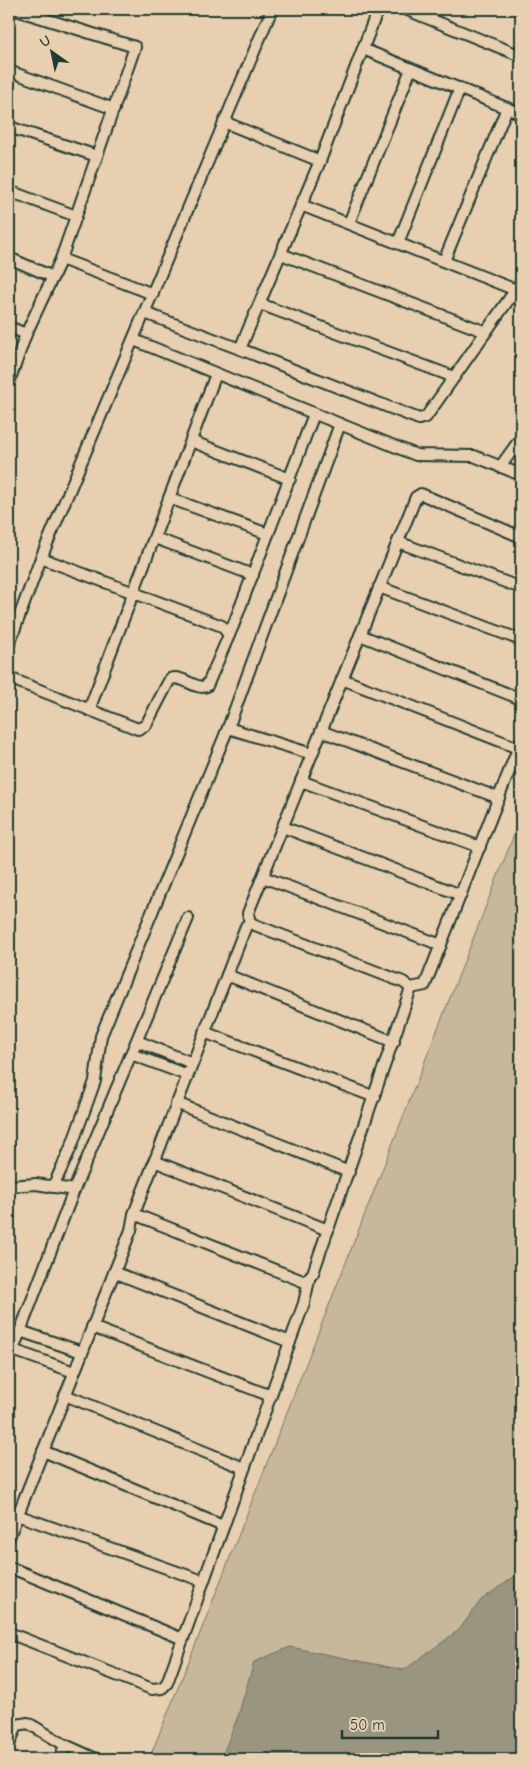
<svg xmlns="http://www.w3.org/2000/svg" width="530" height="1768" viewBox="0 0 530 1768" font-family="'Comic Neue',sans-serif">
  <rect width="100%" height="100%" fill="#e8cfb0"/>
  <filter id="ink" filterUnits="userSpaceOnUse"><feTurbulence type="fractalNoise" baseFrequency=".02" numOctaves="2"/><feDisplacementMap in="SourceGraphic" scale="10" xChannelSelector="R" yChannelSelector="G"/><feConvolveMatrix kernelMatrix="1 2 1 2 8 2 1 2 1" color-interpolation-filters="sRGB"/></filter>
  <g filter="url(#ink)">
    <path fill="#c7b79b" stroke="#737a68" d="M521,817V1759H149L195,1646Z"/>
    <path fill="#99957f" stroke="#687261" d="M521,1572V1755L518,1759H221L238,1716L254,1662L290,1647L404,1670L459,1630L481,1600Z"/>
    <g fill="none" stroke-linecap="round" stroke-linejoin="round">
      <defs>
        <g id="street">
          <path d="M378,9L320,161L240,349L419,419L426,417L521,282"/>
          <path d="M405,9L521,56"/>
          <path d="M363,49L521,114"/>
          <path d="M9,71L114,109"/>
          <path d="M224,122L320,161"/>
          <path d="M9,127L97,156"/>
          <path d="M9,191L76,216"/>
          <path d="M301,205L516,290"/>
          <path d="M349,223L411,69"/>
          <path d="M398,243L460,88"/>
          <path d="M281,254L486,332"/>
          <path d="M9,258L53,277"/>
          <path d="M61,259L153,294"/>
          <path d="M444,261L507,108"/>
          <path d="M260,304L454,377"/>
          <path d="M145,313L240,349"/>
          <path d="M9,327L26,334"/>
          <path d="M134,340L416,455L474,456L521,475"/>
          <path d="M9,382L26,334L61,259L135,47L13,9"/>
          <path d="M340,424L228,728L312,754L416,497L421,494L521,537"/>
          <path d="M191,441L290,479"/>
          <path d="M500,467L521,438"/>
          <path d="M169,498L268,534"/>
          <path d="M155,538L253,575"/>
          <path d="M398,542L521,588"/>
          <path d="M41,558L222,626L229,635"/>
          <path d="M379,587L521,640"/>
          <path d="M360,635L521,699"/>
          <path d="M9,644L41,558L272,9"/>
          <path d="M9,678L138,729L146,725L170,679C183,674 195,691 207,686L233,626L314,414"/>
          <path d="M342,679L518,748"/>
          <path d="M89,710L216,374"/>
          <path d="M321,731L499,798"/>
          <path d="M301,781L480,847"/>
          <path d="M283,827L461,895"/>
          <path d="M263,877L441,945"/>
          <path d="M250,923L403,982L411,988L313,1273L305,1282L134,1214L246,926Z"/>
          <path d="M250,923L248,913L312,754"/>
          <path d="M227,975L394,1042"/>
          <path d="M411,988L425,985L521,741"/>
          <path d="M204,1032L375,1097"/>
          <path d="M137,1041L192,1063"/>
          <path d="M131,1054L187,1075"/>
          <path d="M176,1103L349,1172"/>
          <path d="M154,1161L328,1230"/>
          <path d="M9,1186L36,1184L74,1190L188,918"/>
          <path d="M53,1187L72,1145L95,1081L101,1036L228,728"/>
          <path d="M114,1272L290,1342"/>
          <path d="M92,1327L271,1396"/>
          <path d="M20,1331L82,1352"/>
          <path d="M74,1372L13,1350L74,1190"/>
          <path d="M65,1395L244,1468"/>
          <path d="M43,1451L223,1526"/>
          <path d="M17,1515L203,1581"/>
          <path d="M9,1537L131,1230L134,1214"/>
          <path d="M9,1567L183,1639"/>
          <path d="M9,1633L152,1689L162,1688L167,1683L304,1303L309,1280"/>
          <path d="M9,1745L17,1725L28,1723L65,1745L96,1759"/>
          <path d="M60,1759L65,1745"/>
        </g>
      </defs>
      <use href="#street" stroke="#1f3d34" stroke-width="14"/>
      <use href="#street" stroke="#e8cfb0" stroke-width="10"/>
    </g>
  </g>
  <rect width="530" height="1768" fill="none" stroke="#e8cfb0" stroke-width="30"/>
  <rect x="15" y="15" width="500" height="1738" fill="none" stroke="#1f3d34" stroke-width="2" filter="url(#ink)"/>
  <g transform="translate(52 52) rotate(327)" stroke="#e8cfb0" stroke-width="4" paint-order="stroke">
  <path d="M0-4L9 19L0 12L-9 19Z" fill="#1f3d34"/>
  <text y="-8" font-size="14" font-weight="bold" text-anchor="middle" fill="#1f3d34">U</text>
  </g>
  <path d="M342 1730v8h96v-8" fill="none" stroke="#1f3d34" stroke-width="2.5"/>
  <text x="350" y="1730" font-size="15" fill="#1f3d34" stroke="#e8cfb0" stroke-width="4" paint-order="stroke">50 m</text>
</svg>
